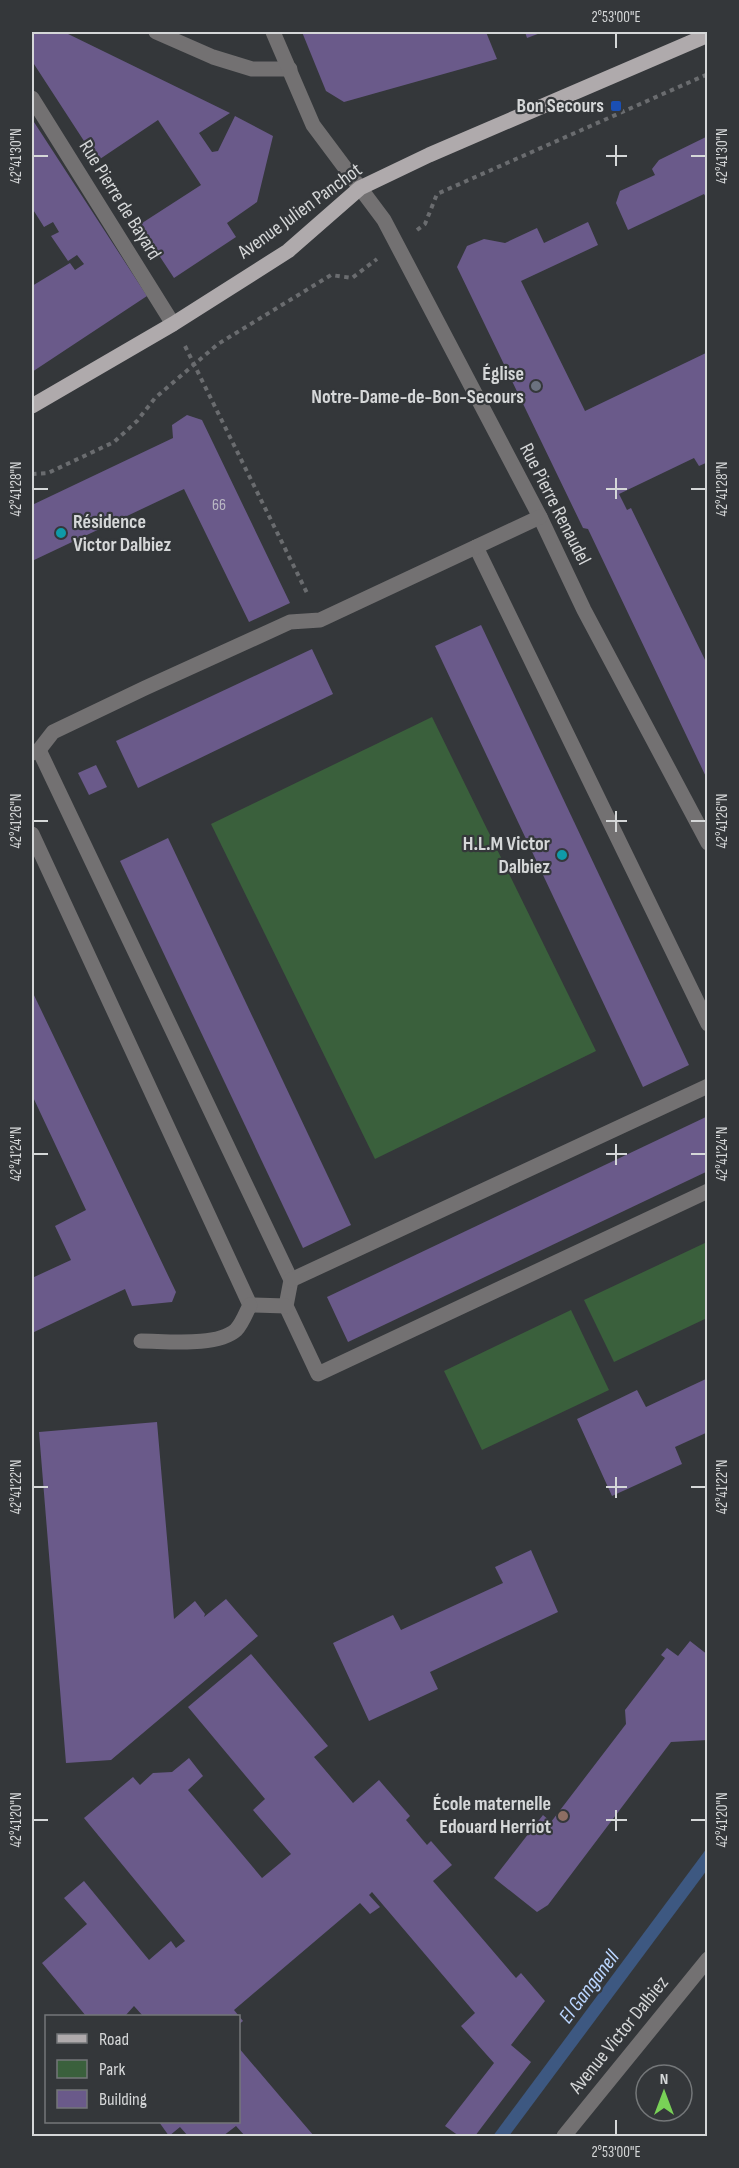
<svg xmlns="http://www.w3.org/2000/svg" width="739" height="2168" viewBox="0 0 739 2168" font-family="'Sofia Sans Condensed',sans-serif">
  <rect width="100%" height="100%" fill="#34373a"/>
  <g fill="#3a603c">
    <path d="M432,717L596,1051L375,1159L211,824Z"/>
    <path d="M707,1242V1318L614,1362L584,1300Z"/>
    <path d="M571,1310L609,1390L482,1450L444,1371Z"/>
  </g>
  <path fill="#3d5881" d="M707,1848V1870L509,2136H493Z"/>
  <g fill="#6a5a8a">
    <path d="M32,32H64L230,113L199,133L212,152L218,151L235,116L273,136L257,202L227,223L236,237L174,278L139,225L201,185L158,120L97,161L32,61Z"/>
    <path d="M302,32H486L497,59L344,102L326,91Z"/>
    <path d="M525,32H543L527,38Z"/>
    <path d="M32,119L147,296L32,372V286L70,263L75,270L84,264L77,255L68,261L51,236L59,232L53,222L44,227L32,208Z"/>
    <path d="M708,136V201L704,194L628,230L616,203L620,191L655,175L652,169L659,160Z"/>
    <path d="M588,222L598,245L521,281L585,411L708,352V462L699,466L694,458L619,494L627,510L631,508L708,666V781L588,529L583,528L457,267L467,246L484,239L505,243L537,228L544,243Z"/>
    <path d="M187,415L202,420L290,603L249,622L184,489L32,561V505L173,438L172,425Z"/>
    <path d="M481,625L689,1065L643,1087L435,646Z"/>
    <path d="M312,649L333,694L138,788L116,741Z"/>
    <path d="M96,765L107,787L89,795L78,773Z"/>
    <path d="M168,838L351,1225L303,1248L120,861Z"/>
    <path d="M32,991L176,1292L172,1302L132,1306L125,1289L32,1333V1278L71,1260L55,1226L86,1210L32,1095Z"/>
    <path d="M708,1116V1171L348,1342L327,1297Z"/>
    <path d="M708,1378V1432L675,1447L682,1464L612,1496L577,1419L637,1390L646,1407Z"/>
    <path d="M157,1422L174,1619L195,1601L205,1614L204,1617L226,1599L258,1636L111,1760L66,1763L39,1432Z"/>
    <path d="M531,1550L558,1612L430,1672L438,1689L369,1721L333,1643L393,1615L401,1630L503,1583L495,1567Z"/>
    <path d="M690,1641L708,1655V1740L671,1742L548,1905L537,1912L494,1878L543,1815L551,1822L626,1724L625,1710L665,1658L661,1655L667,1648L678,1656Z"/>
    <path d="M251,1654L328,1746L314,1757L353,1803L379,1780L410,1816L406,1820L427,1845L431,1841L452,1865L433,1881L516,1978L521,1973L545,2001L511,2045L531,2062L475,2136H459L445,2126L494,2063L461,2026L475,2013L372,1892L369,1895L380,1907L370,1914L360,1903L234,2010L243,2021L238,2025V2016H143L134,2006L125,2016H86L42,1963L87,1924L64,1898L84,1881L149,1960L171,1941L176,1948L185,1941L84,1818L133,1777L140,1785L153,1773L172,1772L189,1758L203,1776L188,1790L262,1878L291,1854L253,1810L265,1799L188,1707Z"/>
    <path d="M238,2047L278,2094L314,2136H245L236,2126L223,2136H188L180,2127L169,2136L159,2122H238Z"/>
  </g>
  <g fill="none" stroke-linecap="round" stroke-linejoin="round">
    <g stroke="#6a6c6f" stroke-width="4" stroke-dasharray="4.5 4.5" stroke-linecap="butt">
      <path d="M417,230L425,224L437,194L708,74"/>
      <path d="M185,346L308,595"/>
      <path d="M32,474L48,473L114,442L137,421L155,398L218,344L331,275L352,278L377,259"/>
    </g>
    <g stroke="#737172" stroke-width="15">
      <path d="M156,32L213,57L252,69H290"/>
      <path d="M273,32L313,125L384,220L540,517L584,610L708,843"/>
      <path d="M32,98L173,324"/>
      <path d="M476,547L708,1024"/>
      <path d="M39,750L291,1280L286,1306L318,1374L708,1191"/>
      <path d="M32,753L39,750L53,732L145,688L290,622L320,620L540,517"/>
      <path d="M32,834L250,1305"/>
      <path d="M291,1280L708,1086"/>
      <path d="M250,1305L286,1306"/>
      <path d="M141,1341C166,1341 217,1347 236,1330C242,1324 246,1313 250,1305"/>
      <path d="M564,2136L708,1959"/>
    </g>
    <path stroke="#afaaac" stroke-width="15" d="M32,406L173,324L288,251L360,188L429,155L708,35"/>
  </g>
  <path fill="none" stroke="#d5d7d8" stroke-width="2" d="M616,33V48M616,145V166M33,156H48M606,156H627M691,156H706M616,478V499M33,489H48M606,489H627M691,489H706M616,811V832M33,821H48M606,821H627M691,821H706M616,1144V1165M33,1154H48M606,1154H627M691,1154H706M616,1477V1498M33,1487H48M606,1487H627M691,1487H706M616,1810V1831M33,1820H48M606,1820H627M691,1820H706M616,2120V2135"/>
  <rect fill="#1a4fb4" stroke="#34373a" stroke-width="2" x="610" y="100" width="12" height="12" rx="3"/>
  <circle fill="#6b7280" stroke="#34373a" stroke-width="2" cx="536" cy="386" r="6"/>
  <g fill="#0f9aa8" stroke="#34373a" stroke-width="2">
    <circle cx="61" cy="533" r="6"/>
    <circle cx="562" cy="855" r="6"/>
  </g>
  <circle fill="#8d6e63" stroke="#34373a" stroke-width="2" cx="563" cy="1816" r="6"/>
  <g text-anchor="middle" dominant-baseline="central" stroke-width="4.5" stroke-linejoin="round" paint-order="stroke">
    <g font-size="16" fill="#bab8c4">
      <text x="219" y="505">66</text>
    </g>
    <g font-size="20" font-weight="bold" fill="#d5d7d8" stroke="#34373a" text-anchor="end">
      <text x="604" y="106">Bon Secours</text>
      <text x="524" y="374">Église<tspan x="524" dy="23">Notre-Dame-de-Bon-Secours</tspan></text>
      <text x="73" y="522" text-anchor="start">Résidence<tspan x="73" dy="23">Victor Dalbiez</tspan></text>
      <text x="550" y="844">H.L.M Victor<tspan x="550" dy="23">Dalbiez</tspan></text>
      <text x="551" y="1804">École maternelle<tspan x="551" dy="23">Edouard Herriot</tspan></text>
    </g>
    <g font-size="20" fill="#d5d7d8" stroke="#34373a">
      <text transform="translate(120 200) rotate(58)">Rue Pierre de Bayard</text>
      <text transform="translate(300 211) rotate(-36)">Avenue Julien Panchot</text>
      <text transform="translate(555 504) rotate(63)">Rue Pierre Renaudel</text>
      <text transform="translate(619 2035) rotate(-51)">Avenue Victor Dalbiez</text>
    </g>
    <g font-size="21" font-style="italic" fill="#bad5fe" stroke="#34373a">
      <text transform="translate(589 1987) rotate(-53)">El Ganganell</text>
    </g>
  </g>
  <rect width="739" height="2168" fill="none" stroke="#34373a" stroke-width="66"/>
  <rect x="45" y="2015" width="195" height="108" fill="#34373a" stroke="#747779" stroke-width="1.5"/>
  <rect x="57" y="2034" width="30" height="9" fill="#afaaac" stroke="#747779" stroke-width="1.5"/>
  <text x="99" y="2045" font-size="18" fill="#d5d7d8">Road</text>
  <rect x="57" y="2060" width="30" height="18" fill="#3a603c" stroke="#747779" stroke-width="1.5"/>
  <text x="99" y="2075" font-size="18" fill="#d5d7d8">Park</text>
  <rect x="57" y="2090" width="30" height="18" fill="#6a5a8a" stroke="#747779" stroke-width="1.5"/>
  <text x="99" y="2105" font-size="18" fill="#d5d7d8">Building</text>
  <g transform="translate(664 2093)"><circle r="28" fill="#34373a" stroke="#747779" stroke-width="1.5"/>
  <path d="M0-4.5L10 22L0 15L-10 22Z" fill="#79d157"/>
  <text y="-9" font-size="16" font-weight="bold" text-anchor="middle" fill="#d5d7d8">N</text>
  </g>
  <rect x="33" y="33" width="673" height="2102" fill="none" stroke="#d5d7d8" stroke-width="2"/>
  <g font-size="15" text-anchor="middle" fill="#d5d7d8">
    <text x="616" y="22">2°53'00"E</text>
    <text transform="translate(16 156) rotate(-90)" y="5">42°41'30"N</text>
    <text transform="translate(722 156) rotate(-90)" y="5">42°41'30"N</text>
    <text transform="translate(16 489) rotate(-90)" y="5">42°41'28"N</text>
    <text transform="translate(722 489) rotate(-90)" y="5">42°41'28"N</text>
    <text transform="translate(16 821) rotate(-90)" y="5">42°41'26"N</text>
    <text transform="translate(722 821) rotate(-90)" y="5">42°41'26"N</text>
    <text transform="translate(16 1154) rotate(-90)" y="5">42°41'24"N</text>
    <text transform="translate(722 1154) rotate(-90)" y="5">42°41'24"N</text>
    <text transform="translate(16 1487) rotate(-90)" y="5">42°41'22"N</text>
    <text transform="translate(722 1487) rotate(-90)" y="5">42°41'22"N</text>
    <text transform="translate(16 1820) rotate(-90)" y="5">42°41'20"N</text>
    <text transform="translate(722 1820) rotate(-90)" y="5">42°41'20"N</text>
    <text x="616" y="2157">2°53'00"E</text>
  </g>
</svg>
